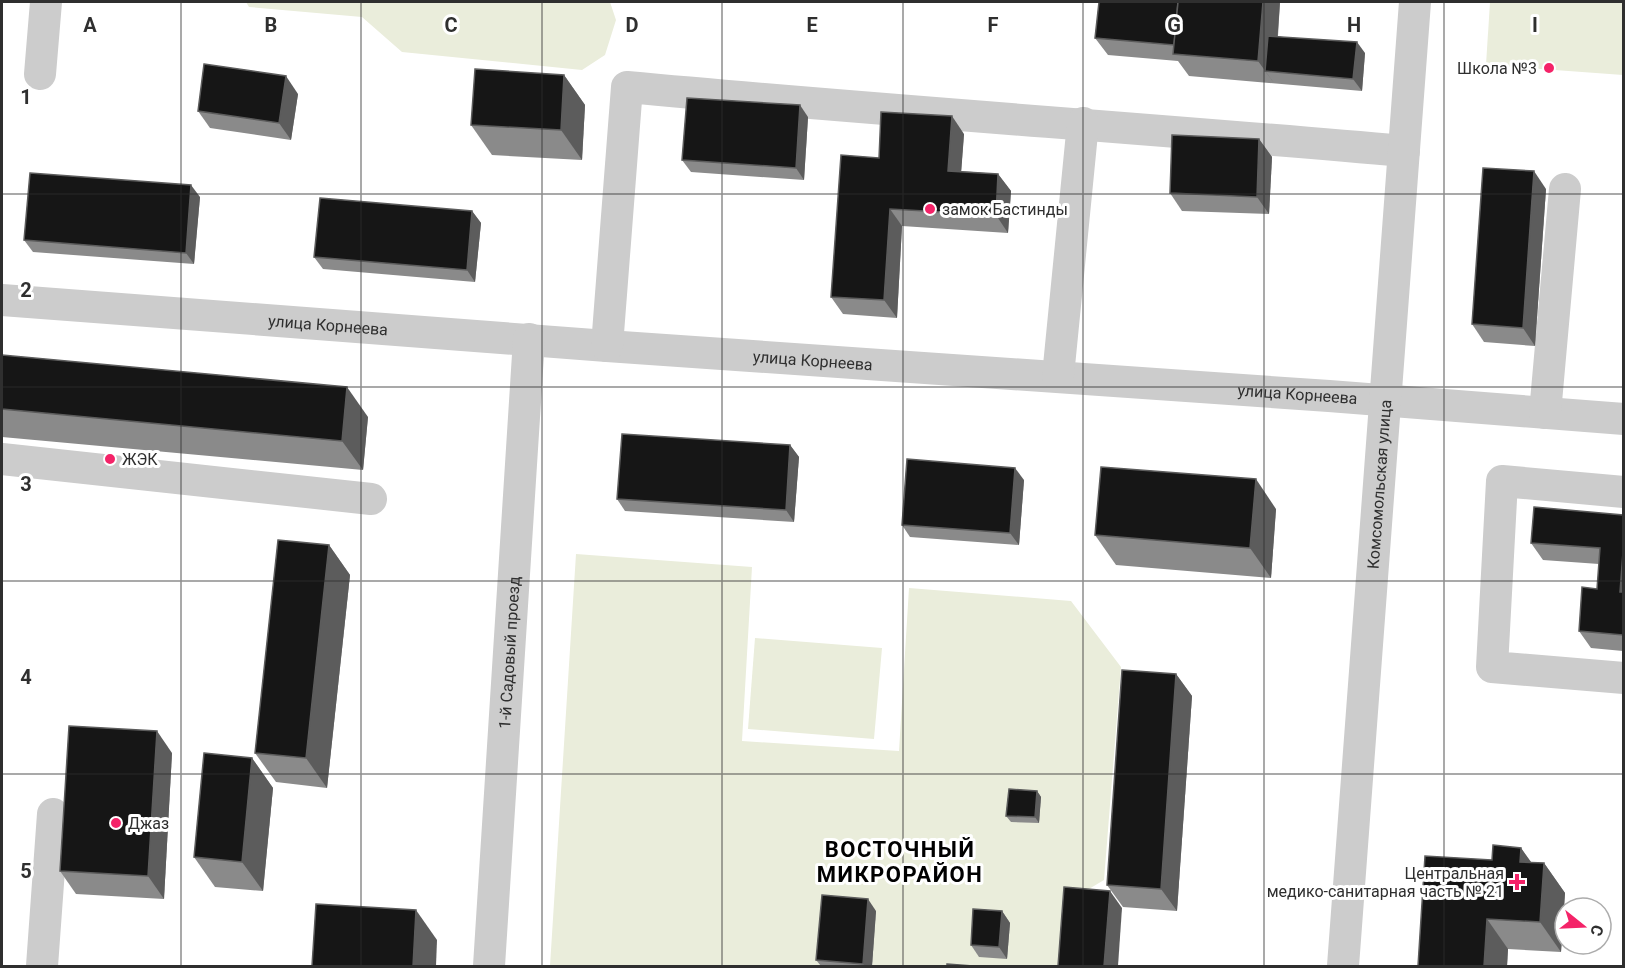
<svg xmlns="http://www.w3.org/2000/svg" width="1625" height="968" viewBox="0 0 1625 968" font-family="Roboto,sans-serif">
  <rect width="100%" height="100%" fill="#fff"/>
  <g fill="#eaeddb">
    <path d="M246,2H610L616,20L605,55L582,70L402,52L362,17L249,7Z"/>
    <path d="M1490,2H1623V75L1486,65Z"/>
    <path d="M576,554L752,567L742,741L899,751L909,588L1071,601L1121,667L1104,880L1062,905L1061,966H550Z"/>
    <path d="M755,638L882,648L874,739L748,729Z"/>
  </g>
  <g fill="none" stroke-linecap="round" stroke-linejoin="round">
    <g stroke="#ccc" stroke-width="32">
      <path d="M40,74L46,2"/>
      <path id="s1" d="M2,300L607,346L1329,396L1624,419"/>
      <path d="M607,346L627,87C885,111 1145,128 1404,151"/>
      <path d="M1058,376L1083,123"/>
      <path d="M1545,413L1565,189"/>
      <path d="M2,459L371,499"/>
      <path d="M1624,492L1502,481L1492,667L1624,678"/>
      <path d="M42,966L53,814"/>
      <path id="s2" d="M489,966L529,339"/>
      <path id="s3" d="M1343,966L1415,2"/>
    </g>
  </g>
  <g fill="#8a8a8a">
    <path d="M1099,2H1280L1278,36L1365,53L1362,91L1189,76L1178,61L1108,55L1095,38Z"/>
    <path d="M564,75L585,105L582,160L492,155L471,125Z"/>
    <path d="M298,94L291,140L210,128L198,111Z"/>
    <path d="M808,117L804,180L691,172L682,160Z"/>
    <path d="M964,134L961,171L998,174L1011,191L1008,233L902,226L897,318L843,314L831,297L879,158Z"/>
    <path d="M1259,139L1272,157L1269,214L1182,211L1170,193Z"/>
    <path d="M1546,189L1535,346L1484,342L1472,324Z"/>
    <path d="M200,197L194,264L33,252L24,240Z"/>
    <path d="M472,211L481,223L475,282L323,269L314,257Z"/>
    <path d="M2,355L368,417L363,470L2,437Z"/>
    <path d="M790,445L799,457L794,522L625,511L617,499Z"/>
    <path d="M1024,480L1019,545L910,537L902,525Z"/>
    <path d="M1276,509L1271,578L1116,565L1095,535Z"/>
    <path d="M1623,515V651L1591,648L1579,631L1597,589L1599,564L1543,560L1531,543Z"/>
    <path d="M329,545L350,575L327,788L276,782L255,753Z"/>
    <path d="M1176,674L1192,696L1177,911L1123,907L1107,885Z"/>
    <path d="M172,753L164,899L76,894L60,871Z"/>
    <path d="M252,758L273,788L263,891L215,887L194,857Z"/>
    <path d="M1037,791L1041,797L1039,823L1011,822L1006,816Z"/>
    <path d="M1521,848L1531,863H1544L1565,893L1561,952L1508,949L1507,966H1418L1492,860Z"/>
    <path d="M876,911L872,966H821L816,960Z"/>
    <path d="M1002,911L1010,923L1007,959L979,957L971,945Z"/>
  </g>
  <g fill="#5c5c5c">
    <path d="M1263,2H1280L1275,72L1265,71L1274,83L1258,61Z"/>
    <path d="M1357,42L1365,53L1362,91L1353,79Z"/>
    <path d="M564,75L585,105L582,160L561,130Z"/>
    <path d="M286,76L298,94L291,140L279,123Z"/>
    <path d="M800,105L808,117L804,180L796,168Z"/>
    <path d="M952,116L964,134L960,188L948,171Z"/>
    <path d="M1259,139L1272,157L1269,214L1257,197Z"/>
    <path d="M1534,171L1546,189L1535,346L1523,328Z"/>
    <path d="M998,174L1011,191L1008,233L996,215Z"/>
    <path d="M191,185L200,197L194,264L186,253Z"/>
    <path d="M890,209L902,226L897,318L884,300Z"/>
    <path d="M472,211L481,223L475,282L467,270Z"/>
    <path d="M347,387L368,417L363,470L342,441Z"/>
    <path d="M790,445L799,457L794,522L786,510Z"/>
    <path d="M1015,468L1024,480L1019,545L1010,533Z"/>
    <path d="M1256,479L1276,509L1271,578L1250,548Z"/>
    <path d="M329,545L350,575L327,788L306,758Z"/>
    <path d="M1623,552V597L1620,592Z"/>
    <path d="M1176,674L1192,696L1177,911L1161,889Z"/>
    <path d="M157,731L172,753L164,899L148,876Z"/>
    <path d="M252,758L273,788L263,891L242,862Z"/>
    <path d="M1037,791L1041,797L1039,823L1035,817Z"/>
    <path d="M1521,848L1542,877L1520,862Z"/>
    <path d="M1544,863L1565,893L1561,952L1540,922Z"/>
    <path d="M1110,891L1122,908L1118,966H1104Z"/>
    <path d="M868,899L876,911L872,966H865L863,964Z"/>
    <path d="M416,910L437,940L436,966H413Z"/>
    <path d="M1002,911L1010,923L1007,959L999,947Z"/>
    <path d="M1487,919L1508,949L1507,966H1484Z"/>
  </g>
  <g fill="#161616" stroke="#5c5c5c" stroke-width="1.5">
    <path d="M1099,2H1178L1174,45L1095,38Z"/>
    <path d="M1178,2H1263L1258,61L1173,54Z"/>
    <path d="M1268,36L1357,42L1353,79L1265,71Z"/>
    <path d="M204,64L286,76L279,123L198,111Z"/>
    <path d="M475,69L564,75L561,130L471,125Z"/>
    <path d="M687,98L800,105L796,168L682,160Z"/>
    <path d="M881,112L952,116L948,171L998,174L996,215L890,209L884,300L831,297L841,155L879,158Z"/>
    <path d="M1172,135L1259,139L1257,197L1170,193Z"/>
    <path d="M1483,168L1534,171L1523,328L1472,324Z"/>
    <path d="M30,173L191,185L186,253L24,240Z"/>
    <path d="M320,198L472,211L467,270L314,257Z"/>
    <path d="M2,355L347,387L342,441L2,409Z"/>
    <path d="M622,434L790,445L786,510L617,499Z"/>
    <path d="M907,459L1015,468L1010,533L902,525Z"/>
    <path d="M1101,467L1256,479L1250,548L1095,535Z"/>
    <path d="M1534,507L1623,515V552L1620,592H1623V635L1579,631L1582,587L1597,589L1600,548L1531,543Z"/>
    <path d="M278,540L329,545L306,758L255,753Z"/>
    <path d="M1122,670L1176,674L1161,889L1107,885Z"/>
    <path d="M69,726L157,731L148,876L60,871Z"/>
    <path d="M204,753L252,758L242,862L194,857Z"/>
    <path d="M1009,789L1037,791L1035,817L1006,816Z"/>
    <path d="M1493,845L1521,848L1520,862L1544,863L1540,922L1487,919L1484,966H1418L1425,856L1492,860Z"/>
    <path d="M1064,887L1110,891L1104,966H1058Z"/>
    <path d="M822,895L868,899L863,964L816,960Z"/>
    <path d="M316,904L416,910L413,966H312Z"/>
    <path d="M973,909L1002,911L999,947L971,945Z"/>
    <path d="M947,964L973,966H947Z"/>
  </g>
  <path fill="none" stroke="#2f2f2f" stroke-width="1.5" stroke-opacity="0.55" d="M181,2V966M361,2V966M542,2V966M722,2V966M903,2V966M1083,2V966M1264,2V966M1444,2V966M2,194H1624M2,387H1624M2,581H1624M2,774H1624"/>
  <g fill="#f42368" stroke="#fff" stroke-width="2">
    <circle cx="1549" cy="68" r="6"/>
    <circle cx="930" cy="209" r="6"/>
    <circle cx="110" cy="459" r="6"/>
    <circle cx="116" cy="823" r="6"/>
    <path d="M1514 873h6v6h6v6h-6v6h-6v-6h-6v-6h6z"/>
  </g>
  <g text-anchor="middle" dominant-baseline="central" stroke-width="6" stroke-linejoin="round" paint-order="stroke">
    <g font-size="16" fill="#2f2f2f" stroke="#fff" text-anchor="start">
      <text x="1537" y="68" text-anchor="end">Школа №3</text>
      <text x="942" y="209">замок Бастинды</text>
      <text x="122" y="459">ЖЭК</text>
      <text x="128" y="823">Джаз</text>
      <text x="1504" y="873" text-anchor="end">Центральная<tspan x="1504" dy="18">медико-санитарная часть № 21</tspan></text>
    </g>
    <g font-size="16" fill="#2f2f2f" stroke="#fff">
      <text stroke="none"><textPath href="#s1" startOffset="327">улица Корнеева</textPath></text>
      <text stroke="none"><textPath href="#s1" startOffset="813">улица Корнеева</textPath></text>
      <text stroke="none"><textPath href="#s1" startOffset="1299">улица Корнеева</textPath></text>
      <text stroke="none"><textPath href="#s3" startOffset="483">Комсомольская улица</textPath></text>
      <text stroke="none"><textPath href="#s2" startOffset="314">1-й Садовый проезд</textPath></text>
    </g>
    <g font-size="22" font-weight="bold" letter-spacing="1.5" fill="#000" stroke="#fff">
      <text x="900" y="849">ВОСТОЧНЫЙ<tspan x="900" dy="25">МИКРОРАЙОН</tspan></text>
    </g>
  </g>
  <g font-size="20" text-anchor="middle" font-weight="bold" fill="#2f2f2f" stroke="#fff" stroke-width="6" stroke-linejoin="round" paint-order="stroke">
    <text x="90" y="32">A</text>
    <text x="271" y="32">B</text>
    <text x="451" y="32">C</text>
    <text x="632" y="32">D</text>
    <text x="812" y="32">E</text>
    <text x="993" y="32">F</text>
    <text x="1174" y="32">G</text>
    <text x="1354" y="32">H</text>
    <text x="1535" y="32">I</text>
    <text x="26" y="104">1</text>
    <text x="26" y="297">2</text>
    <text x="26" y="491">3</text>
    <text x="26" y="684">4</text>
    <text x="26" y="878">5</text>
  </g>
  <rect width="1625" height="968" fill="none" stroke="#2f2f2f" stroke-width="6"/>
  <g transform="translate(1583 926) rotate(108)"><circle r="28" fill="#ffffff" stroke="#acacac" stroke-width="1.5"/>
  <path d="M0-4.5L10 22L0 15L-10 22Z" fill="#f42368"/>
  <text y="-9" font-size="16" font-weight="bold" text-anchor="middle" fill="#2f2f2f">С</text>
  </g>
</svg>
